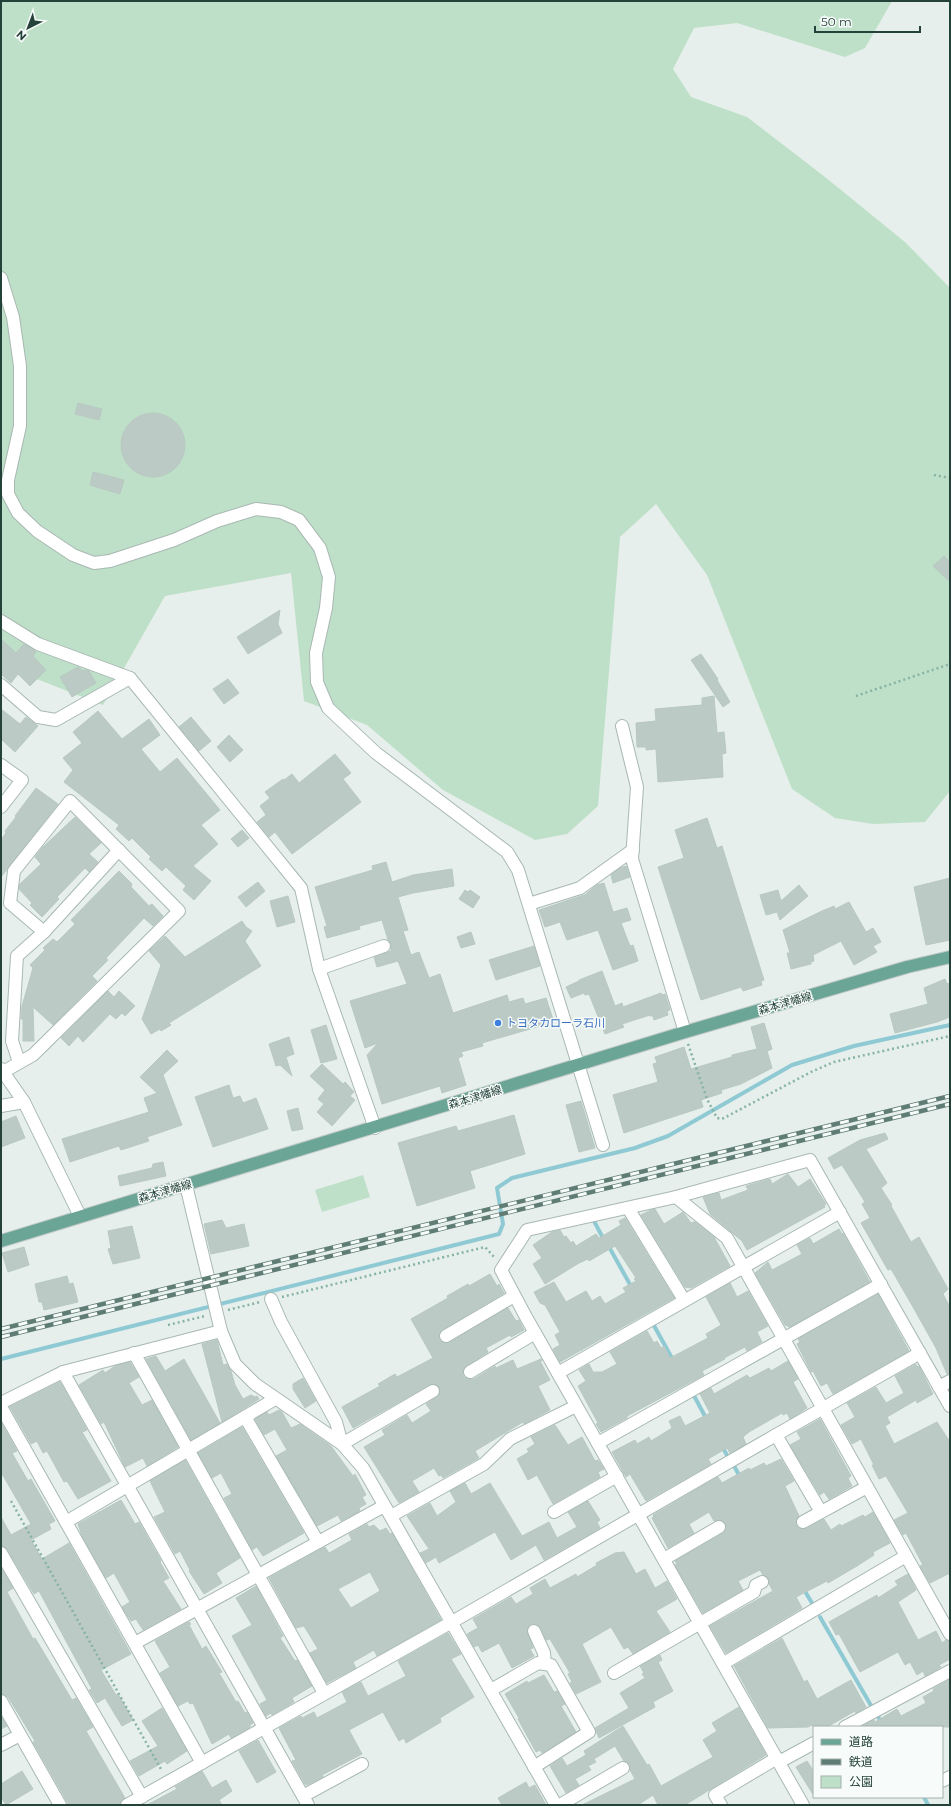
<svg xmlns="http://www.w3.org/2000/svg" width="951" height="1806" viewBox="0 0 951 1806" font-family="Montserrat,'Noto Sans JP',sans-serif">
  <rect width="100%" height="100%" fill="#e6efeb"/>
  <g fill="#bfe0c8">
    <path d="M1,1H892L865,48L845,57L737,23L694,28L673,69L691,97L747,117L825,177L905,242L950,288V791L925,822L873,824L835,818L792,789L707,575L656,504L620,537L598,806L567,834L535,840L443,790L367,725L304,701L291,573L165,596L103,705L1,665Z"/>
    <path d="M363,1175L370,1197L322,1212L315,1190Z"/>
  </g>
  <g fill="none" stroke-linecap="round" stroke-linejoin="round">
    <g stroke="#8ec9d4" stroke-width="4">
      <path d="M594,1221L604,1240"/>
      <path d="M608,1245L632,1288"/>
      <path d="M652,1322L673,1360"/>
      <path d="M1,1359L499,1234L503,1224L497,1188L512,1178L635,1148L668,1136L792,1065L854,1046L950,1025"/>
      <path d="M692,1392L707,1420"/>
      <path d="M722,1446L729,1459"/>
      <path d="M733,1464L740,1477"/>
      <path d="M803,1588L812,1603"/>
      <path d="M820,1617L873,1709"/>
      <path d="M876,1713L884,1727"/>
      <path d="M924,1797L928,1805"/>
    </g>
  </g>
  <g fill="#bbcac4" stroke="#b8c9c2" fill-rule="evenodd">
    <path d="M78,403L102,409L99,420L75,414Z"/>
    <circle cx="153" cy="445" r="32"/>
    <path d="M93,472L124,480L120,494L90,485Z"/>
    <path d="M944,556L950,562V582L933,566Z"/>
    <path d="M280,610L278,624L282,633L248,654L237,637Z"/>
    <path d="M1,639L16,653L24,644L36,652L33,656L46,670L30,686L18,674L11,683L1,674Z"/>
    <path d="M701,654L718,679L717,680L730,702L723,707L691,660Z"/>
    <path d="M78,667L83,671L86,670L89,671L96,683L72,697L60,677Z"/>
    <path d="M228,679L239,693L224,704L213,689Z"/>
    <path d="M714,696L717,733L724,732L726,753L722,754L723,777L658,782L656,749L646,750V747H637L636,723L656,721L655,709L702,705V698Z"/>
    <path d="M1,709L20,724L26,717L38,726L15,752L1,739Z"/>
    <path d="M98,711L122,739L149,719L160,735L141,749L160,772L177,758L220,810L201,825L218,844L193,866L211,881L194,900L183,890L186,886L166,867L162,871L149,859L151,857L132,838L129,841L116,829L119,825L64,782L73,770L63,758L82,743L73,732Z"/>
    <path d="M191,717L211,741L199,751L179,727Z"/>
    <path d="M229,735L243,750L230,762L217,747Z"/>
    <path d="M335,754L351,773L343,779L361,802L292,854L275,832L269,837L257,822L266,815L260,806L270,798L265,792L283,779L284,780L292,774L299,783Z"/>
    <path d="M36,788L58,804L1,877V840L6,833L5,831L16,817L15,816Z"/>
    <path d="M75,817L101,843L89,854L98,862L89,872L85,868L57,897L59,899L42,917L30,905L32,903L19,889L20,884L41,864L35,857L42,848Z"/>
    <path d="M707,818L717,848L722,846L764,980L761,981L762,985L743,991L741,987L701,1000L658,867L684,858L675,830Z"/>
    <path d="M242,830L249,838L238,847L231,839Z"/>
    <path d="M386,862L392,882L413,875L452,869L454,886L413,893L398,897L408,930L403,931L411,955L419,952L429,978L440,974L453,1013L507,995L509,1002L523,998L525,1004L546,998L554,1022L482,1043L483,1046L461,1052L463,1056L458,1058L466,1085L442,1093L440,1086L382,1104L367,1055L378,1043L365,1048L350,1001L407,984L398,961L377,967L374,957L391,951V944L388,940L382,920L359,926L360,929L327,938L324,927L327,926L315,887L373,870L372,866Z"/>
    <path d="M626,866L630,877L613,883L611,875L620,868Z"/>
    <path d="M119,871L132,884L131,887L149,906L152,904L163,916L153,926L144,918L106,958L108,960L92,976L97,981L53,1025L33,1007L34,1041H23V1019H21L22,1006L33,968L30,965L45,950L43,948L53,939L57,942L75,924L71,920Z"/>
    <path d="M950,878V940L926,945L914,887Z"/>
    <path d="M258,882L265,891L246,907L238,897Z"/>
    <path d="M604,883L613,912L627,908L631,920L621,923L630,946L633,945L638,961L613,970L598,930L567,940L560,922L545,927L539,910L587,894V893L597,885Z"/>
    <path d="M799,885L808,896L780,920L777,912L766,915L760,895L778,890L781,901Z"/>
    <path d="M465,890L468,892L470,890L480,897L473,908L459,899Z"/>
    <path d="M288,896L295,922L277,927L270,901Z"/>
    <path d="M849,902L866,932L873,928L881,942L873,946L877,952L854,965L841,941L813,955L814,961L811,962V964L791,969L787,953H790L783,930L822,911L834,906L835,909Z"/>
    <path d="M242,921L246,927L252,931L245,941L261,966L169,1023L171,1025L161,1031L160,1029L151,1034L142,1019L161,965L149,951L165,936L185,957Z"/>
    <path d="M471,932L475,944L461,948L457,937Z"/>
    <path d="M534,946L540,966L496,980L489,960Z"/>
    <path d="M602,971L615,1006L622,1003L623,1007L661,993L662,995L665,994L670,1010L667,1011L668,1015L654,1020L653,1016H650V1015L622,1024L624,1027L605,1034L589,994L585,995L584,993L571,998L566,987L579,981V980Z"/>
    <path d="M945,979L947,984L950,983V1017L937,1022L895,1033L890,1014L928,1004L924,988Z"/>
    <path d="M108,991L114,997L119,991L135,1006L125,1016L122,1013L116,1019L110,1014L83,1042L78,1036L69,1046L61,1038Z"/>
    <path d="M764,1023L772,1049L767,1051L772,1068L741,1084L721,1090L722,1093L701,1100L703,1107L624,1133L613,1095L658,1082L653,1064L657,1063L655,1057L684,1047L691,1069L732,1057V1055L757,1049L751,1027Z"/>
    <path d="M326,1025L337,1059L321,1063L311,1030Z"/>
    <path d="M289,1037L294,1054L286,1057L292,1076L280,1065L276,1066L269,1044Z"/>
    <path d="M167,1050L178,1061L163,1075L182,1125L147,1137L149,1141L121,1150L119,1146L70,1162L62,1139L149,1112L144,1098L157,1093L140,1077Z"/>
    <path d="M322,1064L343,1084L345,1082L354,1092L350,1096L355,1100L332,1126L317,1112L324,1104L318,1099L325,1090L310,1076Z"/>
    <path d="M229,1085L233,1098L240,1096L243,1103L256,1098L268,1129L213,1147L195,1097Z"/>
    <path d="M581,1101L595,1148L579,1152L566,1105Z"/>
    <path d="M298,1108L303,1129L292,1131L287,1111Z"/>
    <path d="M514,1115L525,1154L470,1171L475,1188L417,1206L398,1143L456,1126L458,1131Z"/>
    <path d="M16,1116L25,1138L1,1147V1122Z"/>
    <path d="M885,1133L888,1139L866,1149L887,1183L881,1188L892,1205L891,1206L911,1242L919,1237L948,1289L943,1294L950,1307V1374H947L936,1348L913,1307L891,1269L888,1270L861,1223L870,1218L862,1204L865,1202L842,1165L834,1169L828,1158L860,1140Z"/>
    <path d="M163,1162L166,1176L120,1186L118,1176L152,1168L153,1164Z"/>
    <path d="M788,1174L798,1187L810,1179L826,1204L824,1205L825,1207L747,1250L742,1241L710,1214L703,1197L719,1193L721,1200L748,1190L746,1186L770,1179L772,1184Z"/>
    <path d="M655,1209L664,1224L683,1212L691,1223L695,1222L714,1237L730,1266L691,1288L685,1287L641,1215L649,1211Z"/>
    <path d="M625,1218L674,1298L560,1362L553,1349L560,1345L555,1335L560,1332L545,1305L540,1303L534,1292L554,1282L566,1302L586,1291L592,1301L600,1296L605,1304L626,1292L623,1288L636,1281L634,1279L636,1278L615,1246L589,1261L588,1259L579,1263L545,1284L533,1264L542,1258L533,1245L552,1232L560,1230L564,1237L566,1236L571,1243L573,1241L576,1246L596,1234L599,1238L621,1225L619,1221Z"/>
    <path d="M222,1220L226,1228L244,1224L249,1246L211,1254L204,1224Z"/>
    <path d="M132,1226L140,1258L113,1264L108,1249L111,1248L108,1231Z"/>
    <path d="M839,1229L842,1234L843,1233L870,1282L790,1327L785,1325L755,1273L768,1262L772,1270L802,1254L797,1245L810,1238L813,1244Z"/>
    <path d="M24,1247L29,1265L8,1272L2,1253Z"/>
    <path d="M490,1274L497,1286L499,1284L504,1293L442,1330L439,1333V1339L443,1343L450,1342L508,1308L516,1321L519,1320L524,1330L511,1337L510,1335L486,1348L488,1352L464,1368L463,1376L467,1379H474L495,1366L496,1368L513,1360L517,1369L541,1359L542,1361H540L550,1380L538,1386L550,1410L524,1424L523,1422L475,1451L479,1458L443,1478L441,1475L439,1476L434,1468L412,1481L419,1492L399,1503L364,1447L385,1435L382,1430L407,1415L412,1423L431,1411L426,1404L439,1395V1387L433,1384L429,1385L353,1428L342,1407L380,1386L378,1384L395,1374L397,1377L433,1358L411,1319L448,1298L447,1296L468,1284L469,1286Z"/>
    <path d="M67,1276L69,1284L73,1283L78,1302L44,1310L42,1302H39L35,1284Z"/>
    <path d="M730,1283L737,1297L748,1291L768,1326L757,1332L762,1342L747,1351L745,1347L724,1358L725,1359L702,1371L704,1375L627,1416V1418L601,1432L596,1424L598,1423L578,1386L586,1381L579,1370L589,1364L593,1372H602L617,1364L610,1352L647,1331L654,1343L657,1341L661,1348L664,1346L670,1358L708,1338L706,1334L721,1325L706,1297Z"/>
    <path d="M878,1294L909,1351L833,1394L827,1383L821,1386L813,1371L811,1372L797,1344L800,1342L798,1339Z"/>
    <path d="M217,1340L223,1365L227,1364L231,1371L235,1385L243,1399L251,1395L255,1397L257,1396L259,1399L222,1422L202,1344Z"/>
    <path d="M156,1356L165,1371L184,1359L220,1423L191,1440L146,1359Z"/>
    <path d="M788,1361L798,1379L793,1382L807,1408L790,1419L787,1413L783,1415L782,1413L749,1432L743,1437L746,1444L730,1453L727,1448L708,1459L711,1464L646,1501L630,1474L626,1477L612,1452L635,1440L637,1444L649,1437L651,1441L672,1428L669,1421L680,1416L685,1426L710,1413L700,1394L711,1388L714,1394L747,1375L750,1378L769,1368L771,1371Z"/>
    <path d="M130,1362L139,1377L129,1383L142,1405L152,1400L178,1447L147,1466L143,1458L125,1467L104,1422L101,1424L79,1385L103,1370L105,1373L115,1366Z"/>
    <path d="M916,1364L917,1367L919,1366L933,1394L917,1403L916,1400L887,1417L890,1423L885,1426L894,1444L937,1422L950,1442V1573L930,1583L920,1566L923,1565L906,1533L903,1535L894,1520L908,1513L886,1476L879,1479L872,1465H874L861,1439L852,1444L841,1425L855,1417L847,1403L876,1387L886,1403L904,1393L895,1376Z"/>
    <path d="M303,1378L316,1401L305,1408L293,1389V1384Z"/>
    <path d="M60,1382L87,1430L82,1432L111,1481L78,1499L67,1481L64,1482L47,1451L43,1453L37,1441L31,1444L10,1407Z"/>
    <path d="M279,1410L282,1412L291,1428L300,1424L331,1446L353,1476L355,1474L366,1495L362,1497L366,1504L359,1508L360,1511L341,1521L338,1515L317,1526L276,1456L287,1450L275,1429L264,1435L255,1419L267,1412L269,1415Z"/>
    <path d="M820,1419L851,1476L848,1478L852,1486L829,1499L824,1492L820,1495L790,1445L801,1439L797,1432Z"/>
    <path d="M1,1422L17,1451L12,1453L28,1481L31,1479L55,1521L49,1524L51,1529L31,1540L42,1559L69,1543L131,1654L101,1670L116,1695L118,1694L133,1720L122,1726L105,1698L97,1703L89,1690L92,1689L39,1591L34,1594L7,1549L1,1546V1517L11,1535L31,1524L1,1472Z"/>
    <path d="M555,1425L568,1445L582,1437L595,1461L598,1460L604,1469L598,1472L600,1477L553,1504L537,1475L528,1480L517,1459L529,1452L527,1449L535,1444L531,1437Z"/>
    <path d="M242,1427L304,1533L263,1556L257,1547L252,1550L224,1498L232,1494L221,1473L212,1478L198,1453Z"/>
    <path d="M781,1459L794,1481L785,1486L799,1516L796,1521L799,1528L806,1529L824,1519L831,1530L840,1524L841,1526L863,1515L865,1517L873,1512L890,1543L873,1552L874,1555L857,1566L828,1583L827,1581L796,1597L802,1608L726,1653L710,1626L773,1591L769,1584L768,1578L763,1575L760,1570L738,1581L743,1590L703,1613L675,1565L677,1564L675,1561L723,1533L726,1530V1524L719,1520L714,1521L709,1512L689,1524L694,1533L668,1548L652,1518L654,1516L653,1515L718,1477L722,1483L749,1468L750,1470L764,1463L766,1466Z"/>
    <path d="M185,1460L240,1558L216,1573L222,1583L204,1594L189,1571L190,1570L180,1551L175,1554L154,1517L165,1512L150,1481Z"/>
    <path d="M465,1483L471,1494L490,1483L522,1536L549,1522L557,1538L577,1527L568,1512L588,1501L600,1520L597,1522L600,1528L544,1560L536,1545L511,1560L495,1532L439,1563L436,1557L426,1563L420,1553L429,1549L407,1516L430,1503L437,1516L456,1502L450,1491Z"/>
    <path d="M121,1500L135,1524L139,1522L161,1561L160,1562L169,1578L163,1581L181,1609L143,1630L136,1619L131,1621L122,1607L130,1602L114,1573L106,1578L82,1536L78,1524Z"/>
    <path d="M367,1524L369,1527L374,1525L380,1531L386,1528L390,1534L392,1533L441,1620L377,1656L374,1650L353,1662L356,1668L327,1683L310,1653L318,1649L304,1626L296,1628L269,1578L325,1547L329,1553L352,1540L349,1534ZM370,1572L380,1591L351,1608L338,1589Z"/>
    <path d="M624,1552L636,1574L645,1569L655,1588L667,1581L677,1599L656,1611L670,1632L633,1654L628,1647L624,1649L611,1627L582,1644L601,1682L576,1694L570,1683L572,1682L568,1674L570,1673L550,1639L546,1640L541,1628L535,1624H531L527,1631L533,1648L530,1649L534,1656L512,1668L499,1643L482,1652L478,1645L474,1647L467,1634L478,1628L473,1619L511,1597L516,1604L533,1594L530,1588L545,1579L550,1588L576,1574L577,1577L597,1565L596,1563L615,1553Z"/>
    <path d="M1,1568L13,1588L7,1592L33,1639L35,1638L72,1700L76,1698L93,1727L86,1731L125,1798L121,1801L120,1805H69L33,1742L35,1741L8,1697L1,1694Z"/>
    <path d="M908,1574L916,1590L898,1602L918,1640L936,1631L942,1643L946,1640L950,1641V1659L939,1665L941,1667L925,1676L923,1671L917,1675L910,1662L905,1665L898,1652L860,1672L839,1634L836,1635L829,1622L877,1595L878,1598L898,1585L895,1581Z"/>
    <path d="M256,1586L283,1636L280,1638L295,1661L297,1660L312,1686L292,1698L294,1702L272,1715L271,1713L266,1716L260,1704L267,1700L232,1636L252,1625L236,1598Z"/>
    <path d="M189,1622L191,1624L189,1625L202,1649L206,1646L222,1672L219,1673L236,1702L238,1701L245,1713L247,1712L253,1723L250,1725V1727L231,1738L229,1734L212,1744L193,1703L190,1704L188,1701L178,1706L160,1673L170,1667L155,1641Z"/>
    <path d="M448,1633L461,1654L451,1659L474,1697L440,1718L441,1722L406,1743L404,1738L399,1741L383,1712L349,1730L362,1754L322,1775L323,1777L307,1785L305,1784L292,1761L296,1760L279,1728L301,1716L302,1718L314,1712L317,1718L347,1702L342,1692L361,1682L368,1696L406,1676L398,1661Z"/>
    <path d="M782,1638L804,1682L807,1680L817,1699L851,1680L866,1707L856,1713L855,1711L827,1727H814L812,1725L808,1727L768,1728L734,1666Z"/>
    <path d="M660,1655L662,1660L658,1662L673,1691L653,1702L655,1707L599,1738L595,1728L629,1708L620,1693L645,1678L642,1674L644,1673L640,1666Z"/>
    <path d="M544,1675L554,1692L557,1691L565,1704L561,1706L576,1732L542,1753L540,1750L536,1752L518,1719L519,1718L505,1694L527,1681L528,1683Z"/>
    <path d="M949,1680L950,1727L863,1726L874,1720L875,1722L897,1709L901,1716L926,1703L923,1697L934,1691L933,1689Z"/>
    <path d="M739,1707L766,1755L685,1805H658L653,1795L638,1805H582L635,1779L630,1770L629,1764L624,1761L615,1746L594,1759L596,1762L588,1766L591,1770L575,1779L579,1785L566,1793L550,1766L562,1758L567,1766L586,1755L584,1751L623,1726L647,1765L649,1764L661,1786L713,1757L703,1740L717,1731L712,1723Z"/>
    <path d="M162,1708L187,1751L167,1764L165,1761L139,1776L130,1761L158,1746L142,1721Z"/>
    <path d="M1,1716L7,1726L1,1729Z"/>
    <path d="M258,1740L276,1772L257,1783L239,1751Z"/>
    <path d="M807,1761L814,1772V1796L796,1767Z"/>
    <path d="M22,1771L33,1789L6,1805L1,1797V1784Z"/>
    <path d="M202,1771L212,1788L226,1780L232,1791L219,1800L222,1805H147L177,1789L175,1787Z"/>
    <path d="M526,1782L529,1788L535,1785L546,1805H502L498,1798Z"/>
  </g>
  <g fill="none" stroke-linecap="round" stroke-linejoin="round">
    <defs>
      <g id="minor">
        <path d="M1,278L13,317L20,366V426L8,480V494L18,513L37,531L73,555L94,563L110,561L174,540L217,521L256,509L281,512L299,520L320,548L329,577L326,608L316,653L317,682L328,708L376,753L507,852L518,870L603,1145"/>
        <path d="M1,621L38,644L130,678L301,888L319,969L375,1128"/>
        <path d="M1,685L38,717L56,720L130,678"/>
        <path d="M622,726L637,787L632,859L685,1032"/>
        <path d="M1,765L22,780L1,807"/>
        <path d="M529,904L580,888L633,850"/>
        <path d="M44,932L119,850"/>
        <path d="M319,969L384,946"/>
        <path d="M1,1069L24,1102L80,1216"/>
        <path d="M3,1072L33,1055L179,911L70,801L14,871L10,903L44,932L17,956L12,1041L19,1062"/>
        <path d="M1,1106L24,1102"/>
        <path d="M186,1185L221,1331L235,1364L255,1384L342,1444L363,1468L556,1805"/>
        <path d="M676,1197L810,1160L950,1406"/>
        <path d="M628,1208L684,1300"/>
        <path d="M271,1299L281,1322L336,1422L342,1444L433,1391"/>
        <path d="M446,1336L514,1296"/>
        <path d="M134,1353L324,1693"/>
        <path d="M63,1372L308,1805"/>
        <path d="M470,1372L535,1333"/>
        <path d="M558,1373L840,1212"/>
        <path d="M939,1387L950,1381"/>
        <path d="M1,1403L63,1372L221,1331"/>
        <path d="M1,1407L202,1763"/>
        <path d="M245,1417L318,1542"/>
        <path d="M776,1435L821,1512"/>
        <path d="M598,1443L881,1284"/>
        <path d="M554,1512L617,1476"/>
        <path d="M391,1516L484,1464L510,1439L576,1406"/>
        <path d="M66,1522L275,1399"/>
        <path d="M803,1522L867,1487"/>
        <path d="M1,1553L142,1797"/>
        <path d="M664,1559L719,1527"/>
        <path d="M534,1631L544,1653L545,1664"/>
        <path d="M135,1643L384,1506"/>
        <path d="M724,1663L906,1556"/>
        <path d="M614,1673L754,1592L756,1585L762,1582"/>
        <path d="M491,1690L538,1663L551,1665L589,1732L534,1767"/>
        <path d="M1,1701L60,1805"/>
        <path d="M845,1727L950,1671"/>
        <path d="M1,1745L20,1735"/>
        <path d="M779,1762L814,1743"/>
        <path d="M942,1781L950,1777"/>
        <path d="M303,1796L362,1764"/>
        <path d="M127,1805L452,1622L776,1435L920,1353"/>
        <path d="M560,1805L623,1768"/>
        <path d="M721,1805L715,1795L777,1758"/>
        <path d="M803,1805L526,1317L501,1270L527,1230L676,1197L727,1238L950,1634"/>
      </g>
      <path id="major" d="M1,1241L685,1032L907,967L950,957"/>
    </defs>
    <use href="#minor" stroke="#a8b8b2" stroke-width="14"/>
    <use href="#major" stroke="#c2cac8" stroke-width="14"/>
    <g stroke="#86b3a5" stroke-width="2.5" stroke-dasharray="2 3" stroke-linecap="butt">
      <path d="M934,475L950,478"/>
      <path d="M856,696L950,664"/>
      <path d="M688,1044L707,1099L717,1118L722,1119L811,1072L834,1062L950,1036"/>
      <path d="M282,1297L485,1247L495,1258"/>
      <path d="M228,1310L260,1302"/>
      <path d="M168,1325L205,1316"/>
      <path d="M11,1501L162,1771"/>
    </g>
    <use href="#minor" stroke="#fff" stroke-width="12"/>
    <use href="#major" stroke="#6aa596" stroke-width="12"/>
    <defs>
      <g id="rail">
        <path d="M1,1329L950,1096"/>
        <path d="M1,1337L950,1104"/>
      </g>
    </defs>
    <use href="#rail" stroke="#5f7d75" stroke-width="4.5"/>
    <use href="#rail" stroke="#f7fbf9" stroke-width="3" stroke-dasharray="9" stroke-linecap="butt"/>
  </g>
  <circle fill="#3f7fe0" stroke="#f7fbf9" stroke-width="1.5" cx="498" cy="1023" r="4"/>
  <g text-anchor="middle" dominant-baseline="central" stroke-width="3" stroke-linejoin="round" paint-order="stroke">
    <g font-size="11" fill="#24423a" stroke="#f7fbf9">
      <text transform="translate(785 1003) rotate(-16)">森本津幡線</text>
      <text transform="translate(475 1097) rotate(-17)">森本津幡線</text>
      <text transform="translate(165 1191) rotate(-16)">森本津幡線</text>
    </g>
    <g font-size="11" fill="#366cbe" stroke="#f7fbf9" text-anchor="start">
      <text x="506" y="1023">トヨタカローラ石川</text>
    </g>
  </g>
  <rect width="951" height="1806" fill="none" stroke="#24423a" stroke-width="4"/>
  <rect x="813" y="1726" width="130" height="72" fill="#f7fbf9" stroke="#a3b1ad"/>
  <rect x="821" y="1739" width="20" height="6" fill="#6aa596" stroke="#a3b1ad"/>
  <text x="849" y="1746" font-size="12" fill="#24423a">道路</text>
  <rect x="821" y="1759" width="20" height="6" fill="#5f7d75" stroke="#a3b1ad"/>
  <text x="849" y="1766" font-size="12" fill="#24423a">鉄道</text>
  <rect x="821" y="1776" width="20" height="12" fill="#bfe0c8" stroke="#a3b1ad"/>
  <text x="849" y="1786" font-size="12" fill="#24423a">公園</text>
  <g transform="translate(28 28) rotate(222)" stroke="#f7fbf9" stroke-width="3" paint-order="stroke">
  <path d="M0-3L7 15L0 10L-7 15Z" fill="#24423a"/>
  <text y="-6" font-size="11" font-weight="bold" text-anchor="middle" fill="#24423a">N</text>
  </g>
  <path d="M815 26v6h105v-6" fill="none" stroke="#24423a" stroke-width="2"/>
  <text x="821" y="26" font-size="12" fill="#24423a" stroke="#f7fbf9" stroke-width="3" paint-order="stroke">50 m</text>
</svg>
